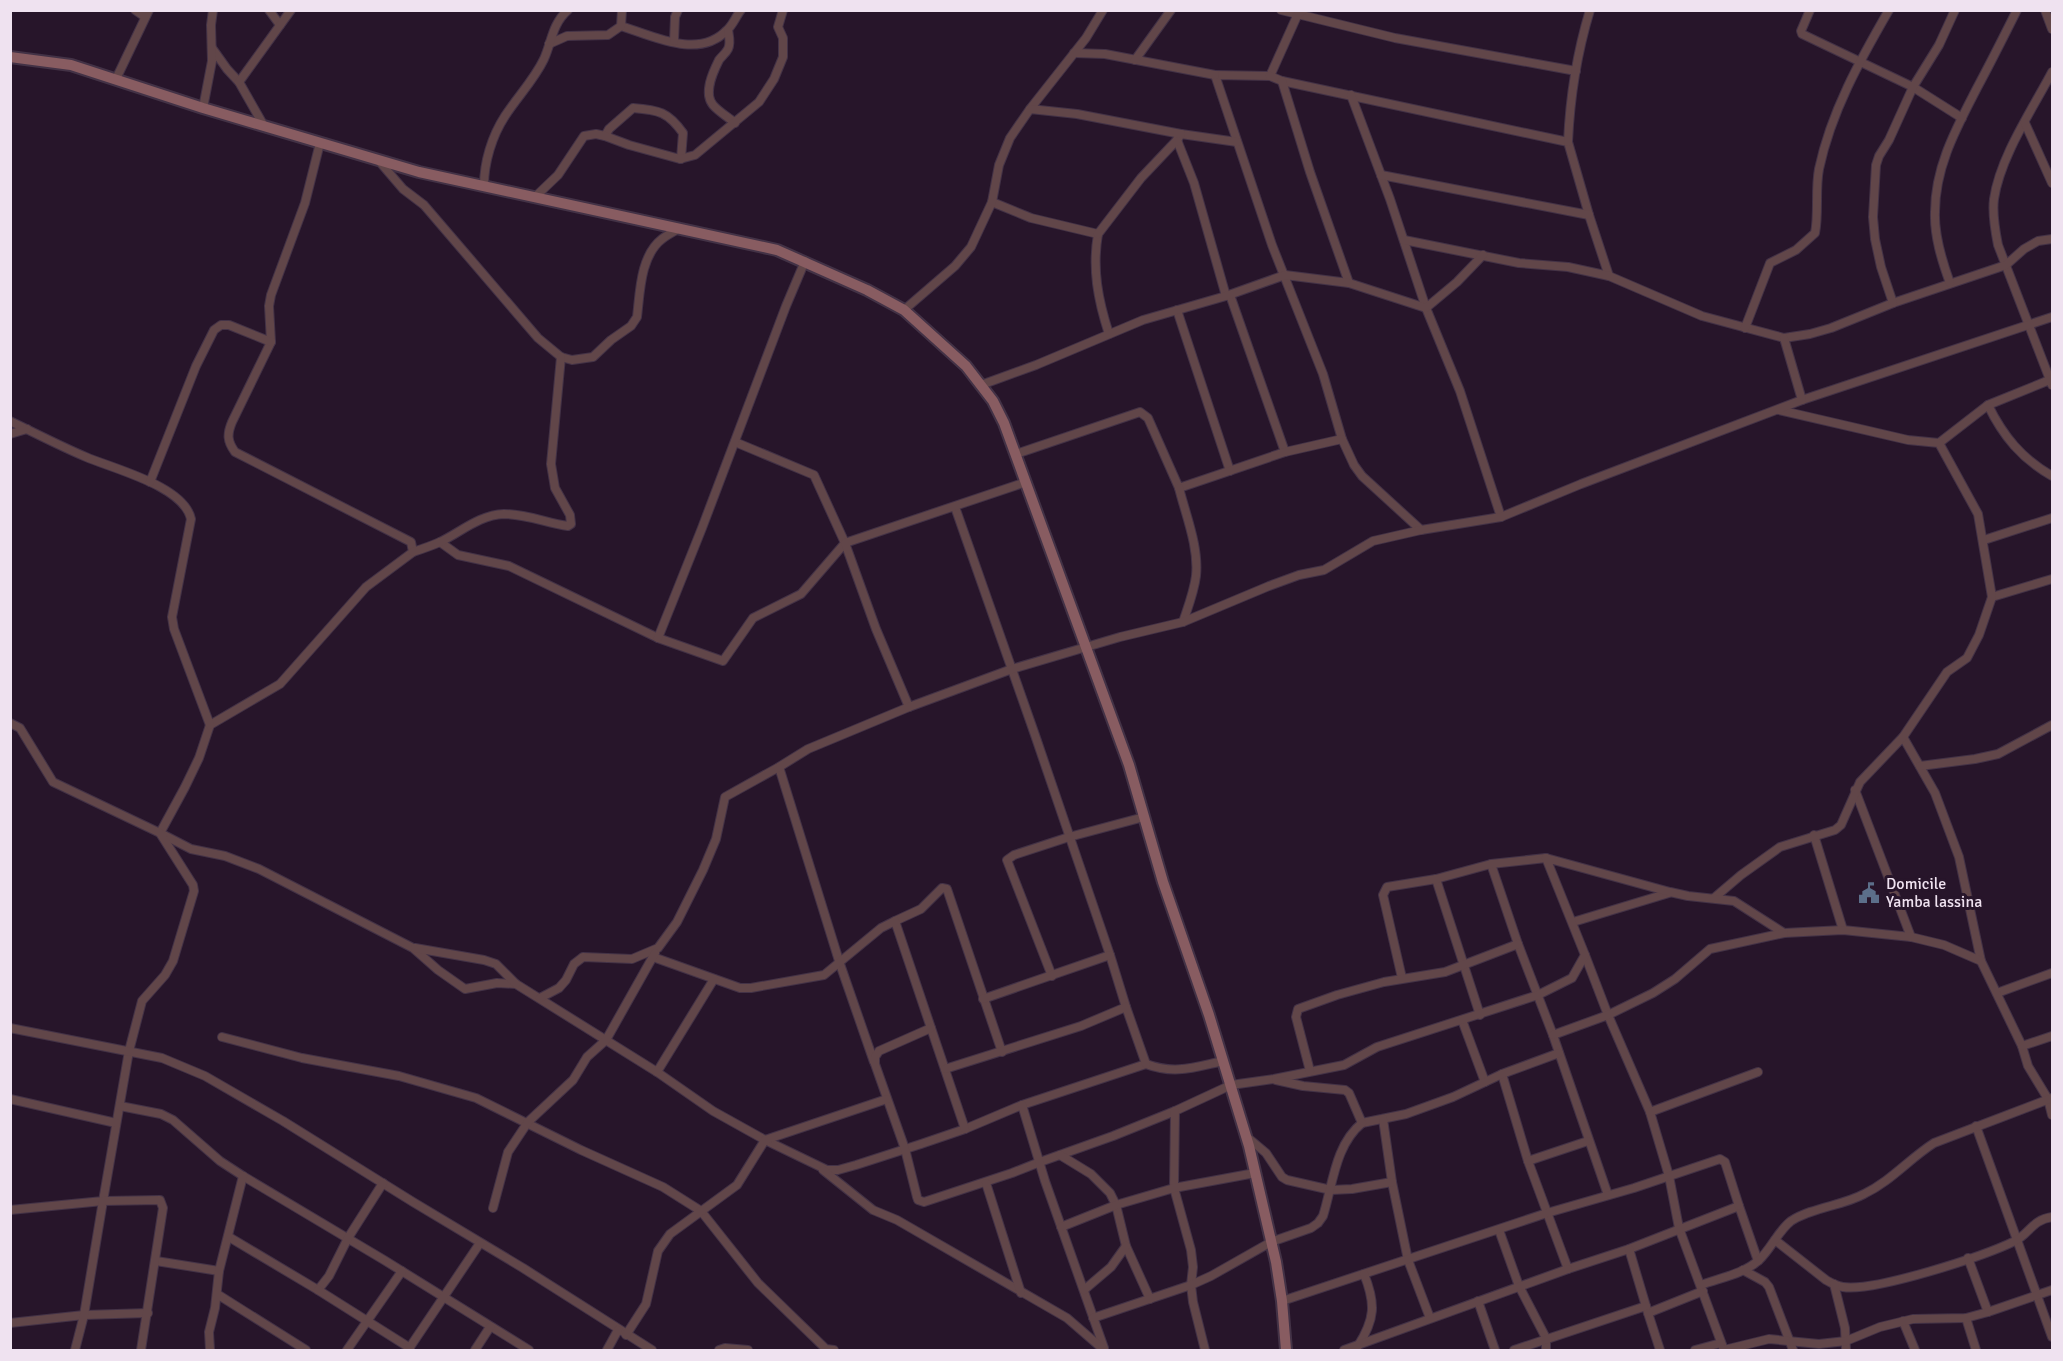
<svg xmlns="http://www.w3.org/2000/svg" width="2063" height="1361" viewBox="0 0 2063 1361" font-family="Signika,sans-serif">
  <rect width="100%" height="100%" fill="#27152a"/>
  <g fill="none" stroke-linecap="round" stroke-linejoin="round">
    <defs>
      <g id="street">
        <path d="M135,10L145,17"/>
        <path d="M269,10L280,25"/>
        <path d="M1281,10L1395,38L1576,71"/>
        <path d="M1303,10L1297,16L1270,76L1215,75L1272,245L1323,374L1342,439"/>
        <path d="M1810,10L1801,31L1802,34L1913,87L1962,118"/>
        <path d="M2045,10L2052,29"/>
        <path d="M621,26C653,36 699,60 727,30C733,25 736,16 741,10"/>
        <path d="M728,30C729,36 731,43 728,49C726,53 722,56 719,60C713,72 703,93 713,105C719,112 728,117 735,123"/>
        <path d="M674,41L675,17L678,10"/>
        <path d="M549,44L567,36L608,35L621,26L622,10"/>
        <path d="M212,48L227,69L239,82L264,126"/>
        <path d="M1074,53L1105,54L1215,75"/>
        <path d="M1135,60L1171,10"/>
        <path d="M2052,72C2032,110 2000,157 1994,199C1992,214 1995,230 1998,245L2052,385"/>
        <path d="M1270,76L1282,81L1568,142L1589,215L1609,276"/>
        <path d="M116,79L149,10"/>
        <path d="M1282,81L1310,172L1349,283"/>
        <path d="M239,82L291,10"/>
        <path d="M1351,95L1390,199L1426,308L1460,391L1501,517"/>
        <path d="M203,108L212,61L211,25L213,10"/>
        <path d="M1030,109L1086,38L1103,10"/>
        <path d="M2025,123L2052,183"/>
        <path d="M605,136L609,129L633,108C659,110 668,112 683,133L681,159"/>
        <path d="M1177,140L1194,183L1226,296"/>
        <path d="M1568,142C1570,97 1577,53 1590,10"/>
        <path d="M320,143L305,203L271,295L269,306L271,342L232,422C227,434 227,441 235,452L411,542L413,552L366,587L280,684L210,725L199,758L185,787L160,833L191,849L225,856L259,869L413,948L438,970L465,989L497,983L516,984L657,1072L713,1111L765,1140L827,1170H838L856,1165L921,1144L965,1129L1022,1105L1146,1064C1175,1075 1195,1067 1223,1061"/>
        <path d="M379,161L403,189L424,205L538,338L561,357L572,360L593,357L611,340L631,326L637,317C640,293 640,256 662,239C667,235 673,232 678,229"/>
        <path d="M1381,175L1589,215"/>
        <path d="M484,186C484,162 492,136 505,116C518,96 534,80 544,59C552,41 552,24 568,10"/>
        <path d="M535,197L558,175L584,136L596,134L605,136L629,145L680,159L695,155L759,102L774,79L783,57V38L778,27L783,10"/>
        <path d="M992,202L1031,218L1098,234C1092,269 1098,300 1109,334"/>
        <path d="M1098,234L1141,178L1177,140L1181,134L1237,142"/>
        <path d="M1404,240L1519,263L1568,267L1591,272L1609,276L1702,316L1784,338L1810,334L1831,328L1893,303L2006,265L2024,249L2038,241L2052,239"/>
        <path d="M1950,283C1942,261 1934,236 1935,212C1935,166 1957,127 1977,88C1991,62 2004,36 2017,10"/>
        <path d="M1230,295L1285,452"/>
        <path d="M1893,303L1881,267L1875,239L1873,217L1876,165L1879,156L1889,140L1913,87L1939,45L1955,10"/>
        <path d="M904,310L955,266L971,247L992,202L999,165L1010,138L1030,109L1077,114L1181,134"/>
        <path d="M1177,310L1230,471"/>
        <path d="M1745,328L1770,263L1796,250L1815,233C1819,213 1815,190 1819,169C1831,112 1860,60 1889,10"/>
        <path d="M981,385L1036,365L1143,320L1226,296L1285,275L1349,283L1426,308L1457,282L1483,255"/>
        <path d="M1802,400L2052,317"/>
        <path d="M1988,405C2003,436 2022,459 2052,476"/>
        <path d="M10,421C35,433 60,446 86,457C114,469 184,486 191,519L172,617L174,629L210,725"/>
        <path d="M10,434L27,429"/>
        <path d="M1939,443L1988,405L2052,379"/>
        <path d="M1016,454L1140,412L1148,418L1179,488L1285,452L1342,439L1354,465L1362,476L1421,530"/>
        <path d="M150,482L196,366L214,330L221,325H229L271,342"/>
        <path d="M1179,488C1186,516 1199,547 1196,576C1194,592 1188,607 1183,622"/>
        <path d="M955,507L1035,735L1110,955L1126,1007"/>
        <path d="M1984,540L2052,518"/>
        <path d="M440,542L458,555L509,566L658,638L723,661L753,618L801,594L845,543L814,475L735,442"/>
        <path d="M413,552C422,549 431,546 440,542C461,532 479,515 504,514C526,514 547,523 568,526L571,524L570,515L555,488L551,464L561,357"/>
        <path d="M1992,597L2052,579"/>
        <path d="M658,638L702,528L786,306L805,261"/>
        <path d="M909,707L876,629L845,543L1026,482"/>
        <path d="M10,723L20,728L53,782L160,833L193,885L194,891L173,961L165,975L142,1001L129,1051L103,1201L10,1210"/>
        <path d="M1903,737L1935,793L1959,857L1981,961"/>
        <path d="M1920,766L1975,759L1998,754L2052,725"/>
        <path d="M779,767L840,964L874,1062"/>
        <path d="M1855,790L1911,937"/>
        <path d="M1814,835L1843,930"/>
        <path d="M1491,864L1518,944L1553,1035L1608,1195"/>
        <path d="M1436,879L1480,1015"/>
        <path d="M1714,898L1741,875L1780,847L1835,830L1841,825L1860,782L1903,737L1947,672L1967,658L1979,635L1992,597L1978,514L1939,443L1908,440L1779,410"/>
        <path d="M895,921L921,909L942,888L947,889L1002,1052"/>
        <path d="M1573,922L1669,893"/>
        <path d="M415,948L484,960L496,964L516,984"/>
        <path d="M1585,955L1608,1015L1650,1112L1669,1176L1679,1228L1724,1350"/>
        <path d="M653,957L740,988H751L824,975L881,928L895,921L965,1129"/>
        <path d="M1052,976L1007,860L1014,855L1069,837L1144,817"/>
        <path d="M1402,978L1383,895L1387,887L1436,879L1491,864L1546,858"/>
        <path d="M1997,993L2052,973"/>
        <path d="M540,998L559,988L566,980L574,964L583,957L632,959L658,948L677,922L703,870L716,839L725,797L779,767L808,749L909,707L1012,669L1120,637L1183,622L1269,586L1299,575L1324,570L1373,541L1421,530L1501,517L1581,484L1802,400L1784,338"/>
        <path d="M983,999L1110,955"/>
        <path d="M1462,1020L1485,1082"/>
        <path d="M10,1028L162,1058L205,1076L283,1121L413,1202L523,1268L652,1350"/>
        <path d="M931,1028L879,1051L875,1057V1064L905,1149L917,1197L918,1200L924,1202L1012,1173L1040,1162L1113,1136L1175,1111L1231,1085L1274,1079L1344,1065L1377,1047L1538,995L1572,978L1585,955L1546,858L1670,892L1688,896L1734,901L1784,933L1843,930L1911,937L1944,945L1981,961L2022,1046L2028,1066L2048,1099L2052,1115"/>
        <path d="M1553,1035L1608,1015L1653,993L1675,979L1710,949L1784,933"/>
        <path d="M222,1037L302,1058L399,1076L476,1098L581,1150L663,1187L701,1211L758,1283L826,1349L834,1350"/>
        <path d="M2022,1046L2052,1036"/>
        <path d="M945,1069L1081,1026L1126,1007L1146,1064"/>
        <path d="M1310,1071L1296,1017L1298,1009L1337,995L1384,982L1445,972L1518,944"/>
        <path d="M657,1072L714,979"/>
        <path d="M1502,1074L1528,1161L1568,1269L1629,1249L1739,1206L1758,1261"/>
        <path d="M1276,1080L1303,1086L1345,1090L1349,1093L1362,1123L1406,1114L1453,1097L1502,1074L1559,1053"/>
        <path d="M10,1099L116,1123"/>
        <path d="M1022,1105L1045,1181L1104,1348"/>
        <path d="M120,1106L161,1114L173,1120L220,1161L243,1176L384,1260L529,1350"/>
        <path d="M1175,1111L1174,1188L1191,1250L1193,1267L1191,1285L1193,1302L1205,1350"/>
        <path d="M1650,1112L1758,1072"/>
        <path d="M1383,1119L1392,1182L1408,1260L1430,1318"/>
        <path d="M1976,1126L2052,1337"/>
        <path d="M1247,1137L1266,1153L1282,1177L1287,1180L1331,1190L1352,1189L1392,1182"/>
        <path d="M1060,1155L1091,1174L1110,1193L1116,1205L1126,1246L1150,1299"/>
        <path d="M1528,1161L1588,1141"/>
        <path d="M823,1170L873,1210L897,1220L1067,1318L1104,1350"/>
        <path d="M986,1183L1021,1293"/>
        <path d="M493,1208L508,1152L528,1122L573,1080L587,1057L606,1040L655,953"/>
        <path d="M1061,1227L1116,1205L1174,1188L1255,1173"/>
        <path d="M1499,1230L1519,1286L1546,1338V1350"/>
        <path d="M229,1237L318,1290L329,1276L348,1238L383,1183"/>
        <path d="M1775,1240L1826,1280C1831,1283 1836,1286 1843,1287C1875,1292 1984,1256 2015,1241C2030,1233 2032,1220 2052,1217"/>
        <path d="M1629,1249L1648,1313L1703,1291"/>
        <path d="M1968,1258L1988,1312"/>
        <path d="M156,1261L219,1271"/>
        <path d="M1743,1270L1765,1282L1769,1287L1793,1350"/>
        <path d="M1834,1284L1845,1328L1846,1350"/>
        <path d="M1701,1285C1719,1278 1744,1274 1759,1260C1771,1249 1778,1231 1791,1221C1813,1207 1842,1206 1864,1194C1891,1181 1909,1159 1934,1143L2052,1098"/>
        <path d="M318,1290L410,1348"/>
        <path d="M1084,1290L1111,1267L1126,1246"/>
        <path d="M217,1294L306,1350"/>
        <path d="M1282,1301L1547,1213L1634,1188L1720,1159L1725,1162L1739,1206"/>
        <path d="M1478,1301L1495,1350"/>
        <path d="M1648,1313L1660,1350"/>
        <path d="M1093,1318L1191,1285L1211,1276L1271,1242L1311,1228L1318,1223L1323,1216C1333,1184 1335,1145 1362,1123"/>
        <path d="M1966,1318L1976,1350"/>
        <path d="M1903,1321L1915,1350"/>
        <path d="M10,1323L84,1315L148,1313"/>
        <path d="M626,1335L646,1304L658,1251L670,1234L737,1185L765,1140L887,1099"/>
        <path d="M1358,1346C1375,1319 1376,1304 1364,1274"/>
        <path d="M75,1350L84,1315L103,1201L160,1200L163,1208L141,1350"/>
        <path d="M210,1350L209,1332L215,1308L219,1271L243,1176"/>
        <path d="M347,1350L402,1271"/>
        <path d="M408,1350L480,1243"/>
        <path d="M475,1350L490,1327"/>
        <path d="M607,1350L618,1330"/>
        <path d="M719,1350L725,1348L748,1350"/>
        <path d="M1344,1350L1568,1269"/>
        <path d="M1514,1350L1646,1306"/>
        <path d="M1695,1350L1721,1343"/>
        <path d="M1724,1350L1769,1339L1819,1344L1846,1341L1880,1327L1913,1319L1966,1318L1988,1312L2052,1290"/>
      </g>
      <path id="secondary" d="M10,57L71,65L203,108L419,172L777,250L867,290L904,310L966,366L993,401L1004,423L1129,765L1163,882L1209,1015L1249,1146L1276,1262L1282,1301L1286,1350"/>
    </defs>
    <use href="#street" stroke="#433246" stroke-width="10"/>
    <use href="#secondary" stroke="#433246" stroke-width="14"/>
    <use href="#street" stroke="#614649" stroke-width="8"/>
    <use href="#secondary" stroke="#885c61" stroke-width="10"/>
  </g>
  <defs>
    <symbol id="civic-bare" viewBox="-9 -9 18 18"><path d="M-.6-6.5H3V-4.5H.6V-3L4-1V1h2V6H-6V1h2V-1L-.6-3ZM-1.2 2.5V6h2.4V2.5Z" fill="#5c6f8a" stroke="#27152a" stroke-width="2.5" paint-order="stroke"/></symbol>
  </defs>
  <g fill-rule="evenodd">
    <use href="#civic-bare" x="1854" y="878" width="30" height="30"/>
  </g>
  <g text-anchor="middle" dominant-baseline="central" stroke-width="6" stroke-linejoin="round" paint-order="stroke">
    <g font-size="16" fill="#efe2f0" stroke="#27152a" text-anchor="start">
      <text x="1886" y="884">Domicile<tspan x="1886" dy="18">Yamba lassina</tspan></text>
    </g>
  </g>
  <rect width="2063" height="1361" fill="none" stroke="#efe2f0" stroke-width="24"/>
</svg>
